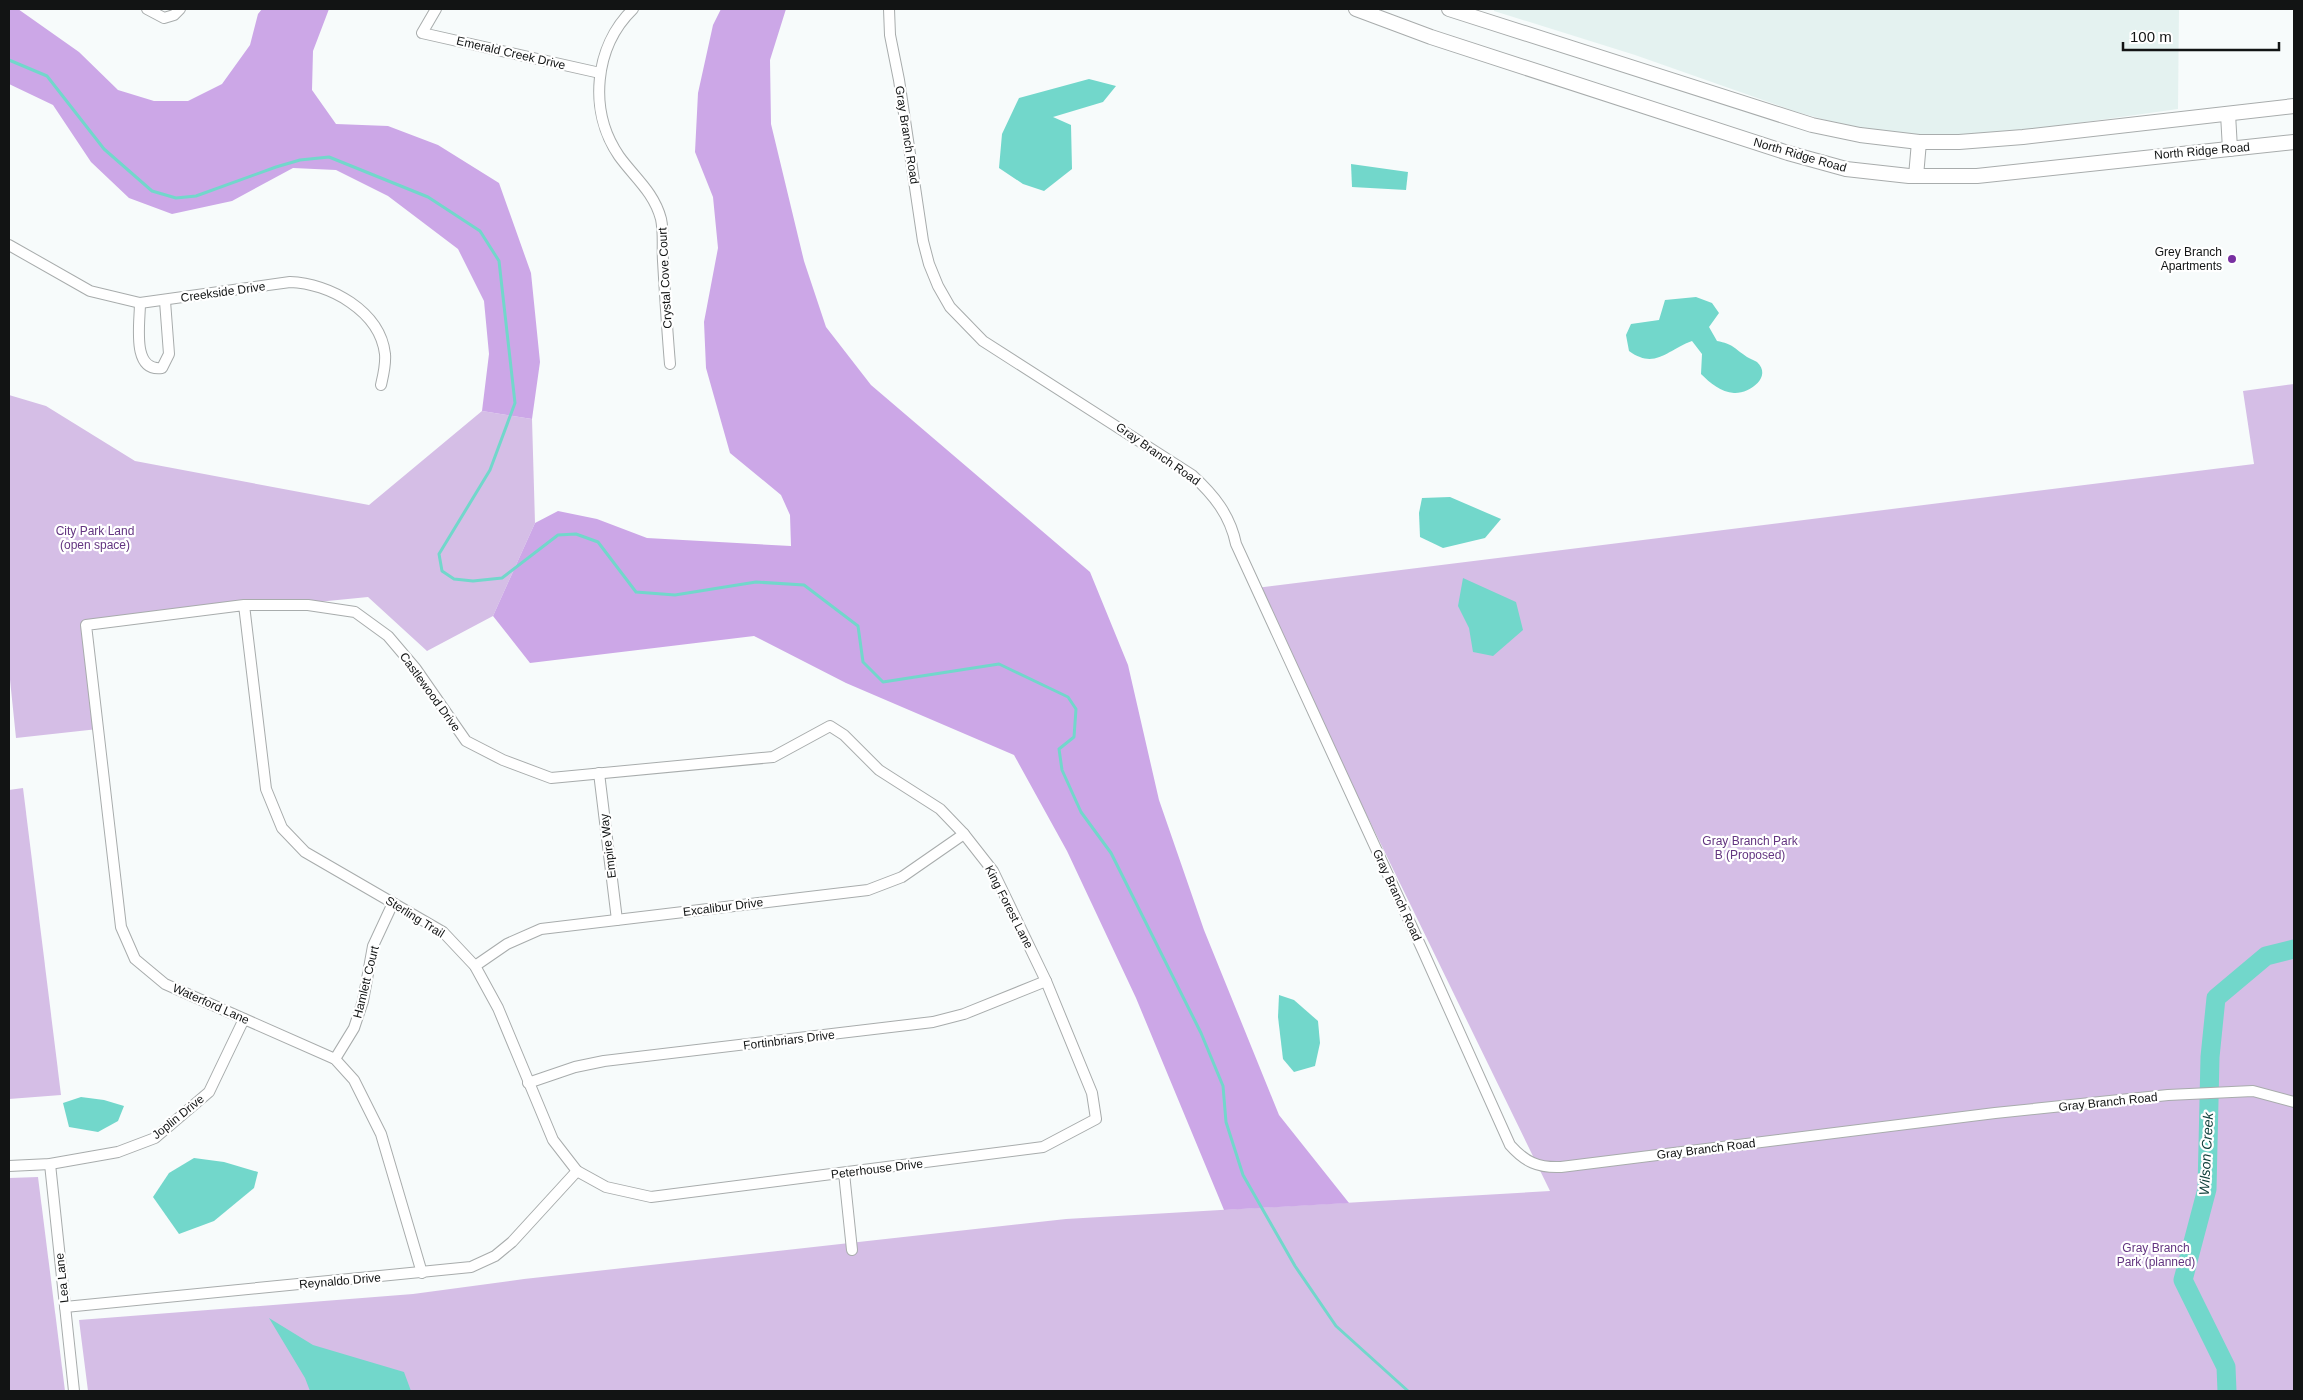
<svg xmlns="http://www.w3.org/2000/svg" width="2303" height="1400" viewBox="0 0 2303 1400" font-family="Helvetica,sans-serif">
  <rect width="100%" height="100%" fill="#f7fbfb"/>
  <path fill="#e4f2f0" d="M1494,9H2179L2178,109L2021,131L1956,136L1897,134L1857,129L1794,111L1635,55L1494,11Z"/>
  <g fill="#d5bee6">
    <path d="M2294,384V1391H88L79,1320L413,1294L524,1279L1066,1219L1550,1191L1256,588L2254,464L2243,391Z"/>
    <path d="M9,395L46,406L135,461L369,505L482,411L532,419L535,523L493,616L427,651L368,597L86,625L98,729L16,738L9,670Z"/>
    <path d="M23,788L61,1095L9,1099V790Z"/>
    <path d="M38,1177L65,1391H9V1178Z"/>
  </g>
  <g fill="#cca7e7">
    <path d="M9,9H18L79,52L118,90L154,101H188L222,84L250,45L258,14L262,9H329L313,51L312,90L336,124L388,126L438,145L499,183L531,273L540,362L532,419L482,411L489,354L484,301L458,249L388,196L336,170L293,168L232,201L172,214L129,198L91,162L53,105L9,84Z"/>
    <path d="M721,9H786L770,60L771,124L804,261L826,327L871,385L1090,572L1128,665L1159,800L1204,930L1279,1115L1349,1203L1224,1210L1136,998L1067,851L1014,755L846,683L754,636L530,663L493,616L535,523L558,511L597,519L647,538L791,546L790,515L781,495L730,453L706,368L704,322L718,248L713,197L695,152L698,93L713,25Z"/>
  </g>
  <g fill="#72d7cb">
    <path d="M1089,79L1116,86L1103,102L1053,117L1071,125L1072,169L1044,191L1023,184L999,168L1002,134L1019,98Z"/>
    <path d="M1351,164L1408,172L1406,190L1352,187Z"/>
    <path d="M1696,297L1712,303L1719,313L1709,327L1717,341C1733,344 1734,348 1747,357C1750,359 1754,360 1757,362C1773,377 1749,394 1734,393C1721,392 1710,383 1701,374L1702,354L1692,341C1667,350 1655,370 1629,351L1626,335L1631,324L1659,320L1665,300Z"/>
    <path d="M1450,497L1501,519L1485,538L1443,548L1420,537L1419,513L1422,498Z"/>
    <path d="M1463,578L1516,602L1523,630L1493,656L1473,652L1469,628L1458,606Z"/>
    <path d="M1279,995L1294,1000L1318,1021L1320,1043L1315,1066L1294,1072L1283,1059L1278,1017Z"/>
    <path d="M81,1097L104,1100L124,1106L118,1121L98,1132L69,1127L63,1103Z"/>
    <path d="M194,1158L224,1162L258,1172L254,1188L214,1221L179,1234L153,1197L169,1173Z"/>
    <path d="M269,1318L313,1345L404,1372L411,1391H310L305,1378Z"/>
  </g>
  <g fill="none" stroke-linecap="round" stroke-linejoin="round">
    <path stroke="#72d7cb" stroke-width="3" d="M9,60L47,76L104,149L152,191L176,198L196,196L276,167L300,160L329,157L428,197L480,231L499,261L515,403L490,470L439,554L442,571L454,579L473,581L502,578L558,535L576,534L598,542L636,592L675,595L756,582L804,585L858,626L863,662L883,682L999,664L1068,697L1076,709L1074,737L1059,749L1062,770L1081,812L1111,853L1201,1033L1223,1086L1226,1122L1243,1175L1295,1266L1336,1326L1408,1391"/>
    <path stroke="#72d7cb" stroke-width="19" d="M2227,1391L2226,1367L2183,1280L2207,1189L2210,1057L2216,998L2266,956L2294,949"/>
    <defs>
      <g id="minor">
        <path d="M147,9L164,18L174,15L180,9"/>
        <path d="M436,9L422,33L600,73"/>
        <path d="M633,9C594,47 588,111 619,156C634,177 654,192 661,219C664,233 662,247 663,261C665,295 667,329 670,364"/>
        <path d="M889,9L890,35L899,80L923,241L929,264L938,286L950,307L983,341L1192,475C1214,495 1230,515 1236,544L1423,951L1510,1145C1525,1162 1538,1168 1561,1167L1995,1113L2168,1095L2253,1091L2294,1102"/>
        <path d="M9,245L90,291L140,303L290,282C329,283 380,311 385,354C386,365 383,376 381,385"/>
        <path d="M140,303C140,323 131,372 162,368L169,354L165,301"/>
        <path d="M244,605L266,789L282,828L305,852L443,932L475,966L498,1008L553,1140L577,1171L606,1187L651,1197L1043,1147L1096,1119L1092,1093L1046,981L993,871L964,834L940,809L879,770L844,735L830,726L773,757L551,778L503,760L466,741L416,669L388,636L355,612L308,605H244L86,625L121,927L135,959L165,984L335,1059L354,1080L381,1134L422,1273"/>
        <path d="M599,773L617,920"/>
        <path d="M475,966L507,944L541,929L868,890L902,877L964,834"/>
        <path d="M335,1059L354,1028L363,1001L373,946L393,903"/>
        <path d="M528,1083L575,1067L604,1061L933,1022L964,1014L1046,981"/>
        <path d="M50,1164L74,1391"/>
        <path d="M9,1166L50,1164L118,1152L155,1138L209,1092L244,1019"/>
        <path d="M844,1173L852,1250"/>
        <path d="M65,1307L471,1267L495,1256L512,1242L577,1171"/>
      </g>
      <g id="secondary">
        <path d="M1356,9L1431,37L1788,153L1846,169L1909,176H1977L2294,142"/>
        <path d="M1449,9L1812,125L1860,135L1919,142H1959L2023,137L2294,106"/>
        <path d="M2228,114L2230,149"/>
        <path d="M1916,176L1919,142"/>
      </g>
    </defs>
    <use href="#minor" stroke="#a8acac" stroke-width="12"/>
    <use href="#secondary" stroke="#a8acac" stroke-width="16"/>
    <use href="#minor" stroke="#fff" stroke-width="10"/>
    <use href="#secondary" stroke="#fff" stroke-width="14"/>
  </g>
  <circle fill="#782fa1" stroke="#fff" stroke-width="2" cx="2232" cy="259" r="5"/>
  <g text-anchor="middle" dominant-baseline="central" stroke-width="4.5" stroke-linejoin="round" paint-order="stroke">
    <g font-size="12" fill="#121414" stroke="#fff">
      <text transform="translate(511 53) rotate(13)">Emerald Creek Drive</text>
      <text transform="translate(907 135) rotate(81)">Gray Branch Road</text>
      <text transform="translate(2202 151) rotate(-5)">North Ridge Road</text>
      <text transform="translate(1800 155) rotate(16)">North Ridge Road</text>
      <text transform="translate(665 278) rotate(-93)">Crystal Cove Court</text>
      <text transform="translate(223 292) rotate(-8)">Creekside Drive</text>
      <text transform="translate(1158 454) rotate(35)">Gray Branch Road</text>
      <text transform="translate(430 692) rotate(54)">Castlewood Drive</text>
      <text transform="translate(608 846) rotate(-97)">Empire Way</text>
      <text transform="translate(1397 895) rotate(65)">Gray Branch Road</text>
      <text transform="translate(723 907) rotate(-7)">Excalibur Drive</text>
      <text transform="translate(1009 907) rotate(63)">King Forest Lane</text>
      <text transform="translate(415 917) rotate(32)">Sterling Trail</text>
      <text transform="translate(366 982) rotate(-76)">Hamlett Court</text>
      <text transform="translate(211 1004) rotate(24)">Waterford Lane</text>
      <text transform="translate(789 1040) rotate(-7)">Fortinbriars Drive</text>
      <text transform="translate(2108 1102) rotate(-6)">Gray Branch Road</text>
      <text transform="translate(178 1117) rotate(-39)">Joplin Drive</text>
      <text transform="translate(1706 1149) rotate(-7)">Gray Branch Road</text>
      <text transform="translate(877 1169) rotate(-7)">Peterhouse Drive</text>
      <text transform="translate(62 1278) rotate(-96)">Lea Lane</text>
      <text transform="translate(340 1281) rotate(-5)">Reynaldo Drive</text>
    </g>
    <g font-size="12" fill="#121414" stroke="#fff" text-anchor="end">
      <text x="2222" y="252">Grey Branch<tspan x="2222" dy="14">Apartments</tspan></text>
    </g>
    <g font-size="12" fill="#633580" stroke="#fff">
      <text x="95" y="531">City Park Land<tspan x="95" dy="14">(open space)</tspan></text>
      <text x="1750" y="841">Gray Branch Park<tspan x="1750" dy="14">B (Proposed)</tspan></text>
      <text x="2156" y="1248">Gray Branch<tspan x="2156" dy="14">Park (planned)</tspan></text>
    </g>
    <g font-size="14" font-style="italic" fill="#12413c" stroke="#fff">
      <text transform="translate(2206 1154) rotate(-87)">Wilson Creek</text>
    </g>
  </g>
  <rect width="2303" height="1400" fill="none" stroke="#121414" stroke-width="20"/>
  <path d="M2123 42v8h156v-8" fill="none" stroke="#121414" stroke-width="2.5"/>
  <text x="2130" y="42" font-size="15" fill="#121414" stroke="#ffffff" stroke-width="4" paint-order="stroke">100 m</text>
</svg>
